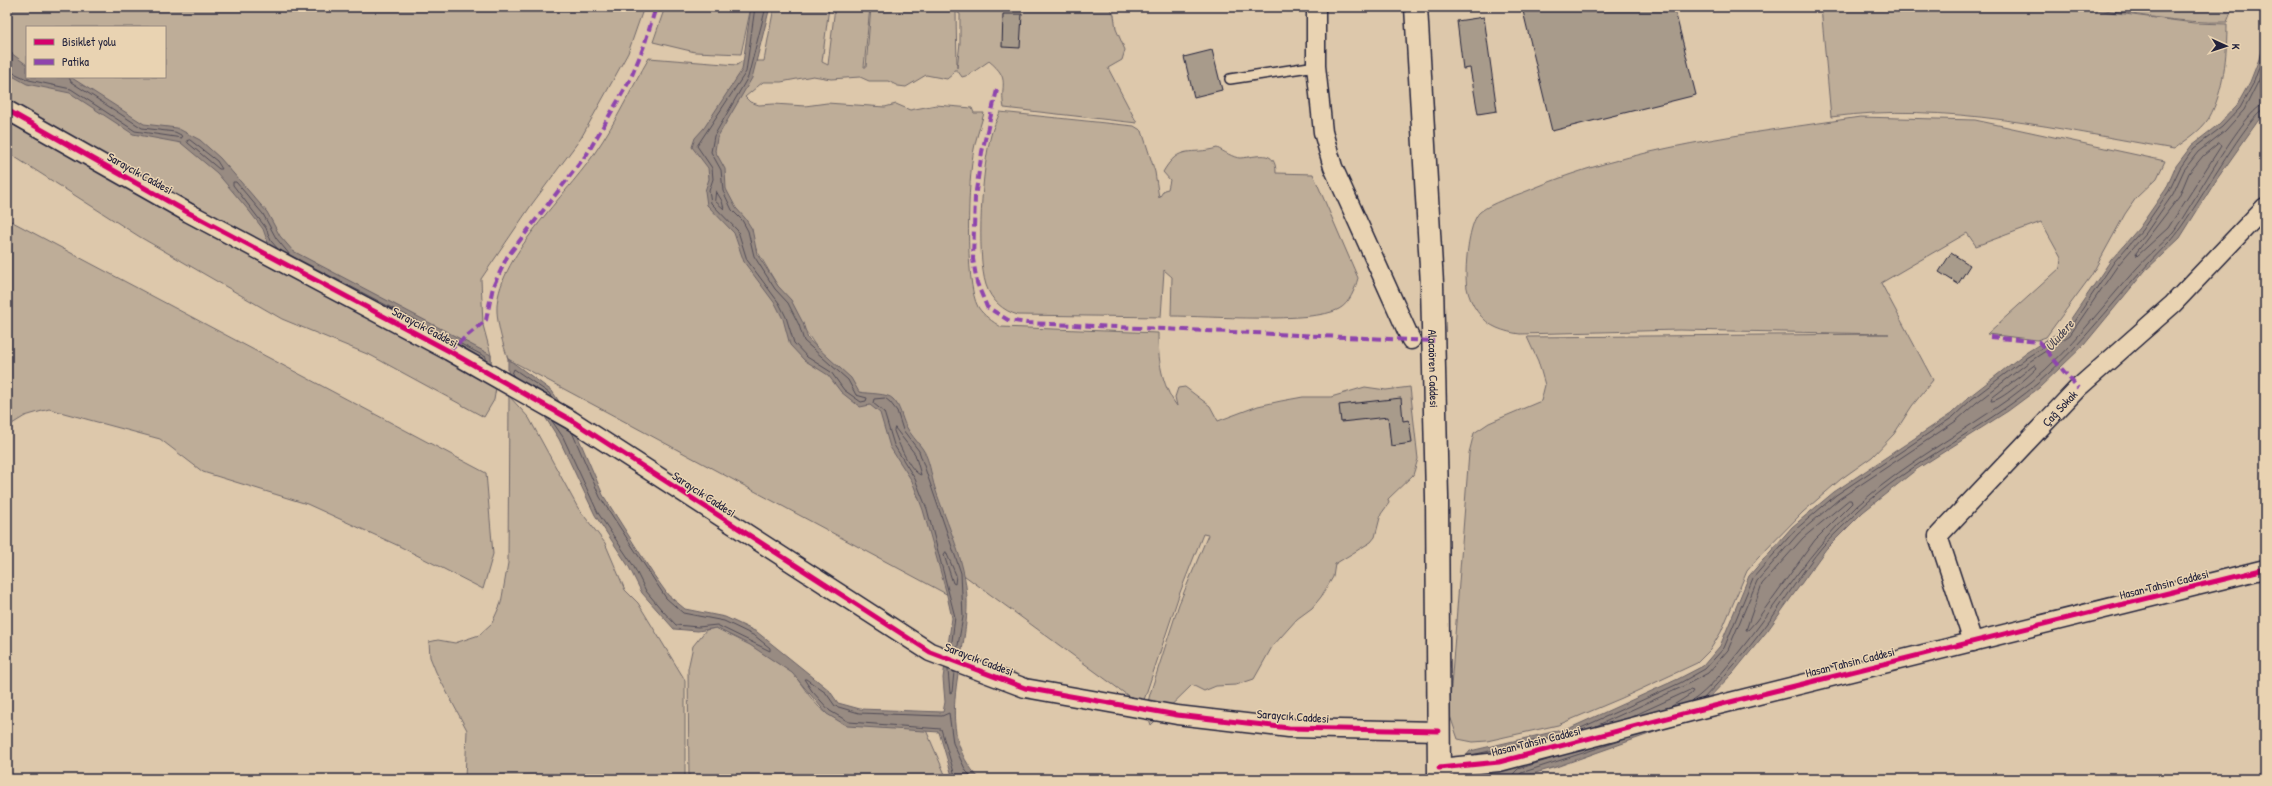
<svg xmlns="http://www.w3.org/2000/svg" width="2272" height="786" viewBox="0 0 2272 786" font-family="'Patrick Hand',sans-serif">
  <rect width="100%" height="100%" fill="#ddc8ab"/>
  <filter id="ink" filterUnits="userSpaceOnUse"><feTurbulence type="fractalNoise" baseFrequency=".025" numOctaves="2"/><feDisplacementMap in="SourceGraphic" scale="8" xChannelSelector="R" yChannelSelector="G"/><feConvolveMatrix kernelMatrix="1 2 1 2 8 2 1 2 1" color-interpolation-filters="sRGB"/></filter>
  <g filter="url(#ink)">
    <g fill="#bead98" stroke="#70686a" fill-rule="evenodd">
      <path d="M7,7H644L628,53L581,138L532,204L481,279L483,325L491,355V368L497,382L494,400L484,417L372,356L282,319L140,237L7,152ZM27,27H165V77H27Z"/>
      <path d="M665,7H751L741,54L695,52L653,42Z"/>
      <path d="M774,7H829L822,62L828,65L835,7H870L864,67H866L871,7H1110L1114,15L1116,29L1125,50L1122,60L1108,68L1137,123L1004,108C999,84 1012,80 989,61L969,75L962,77L957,70H954L953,74L947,79L926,75L906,87L898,86L888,81H869L860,77L831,79L813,76L781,82H763L745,97L750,102L759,105L774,104L805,106L827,103L885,107L896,104L910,110L936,105L972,108L974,113H984C981,125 976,137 974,149C968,178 964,282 978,307C984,316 992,321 1001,327L1158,333C1158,358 1161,385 1177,406L1175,397L1178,388L1185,387L1210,406L1218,421L1258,406L1281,401L1303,397H1331L1365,387L1386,390L1410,387L1418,459L1413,475L1388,499L1389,503L1381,514L1375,537L1371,542L1335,564L1333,577L1321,597L1312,608L1297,619L1272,647L1254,679L1236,685L1216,686L1204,691L1192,685L1151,725L1146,710L1150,694L1179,604L1208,535L1203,534L1179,595L1142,706L961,573L887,402L863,396L877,402L919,478L952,597L508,359C503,344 498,328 497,312C494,260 569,193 596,151C616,122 631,89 649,58L737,65L742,61H764ZM956,12L960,14V43L957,68ZM717,119L722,124L711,143L732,208L793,312L827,363L859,395L854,393L795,331L700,144Z"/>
      <path d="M1821,7H2071L2194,23L2227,24C2227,55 2224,91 2209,118C2201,131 2186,140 2174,149C2061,130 1946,101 1831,117Z"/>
      <path d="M2084,7H2233L2227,22C2180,24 2131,13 2084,7Z"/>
      <path d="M1000,112L1134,126L1142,131L1155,172L1159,198L1164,190L1168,189L1170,180L1163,172C1180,143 1190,156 1217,148C1223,151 1234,158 1240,158C1257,157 1276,148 1276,173L1313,174L1358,278C1355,289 1350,303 1339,309C1312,324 1206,316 1171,316L1172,277L1164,270L1161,317L1018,315C1003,311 991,300 986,285C976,253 982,168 991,135C993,127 997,120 1000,112Z"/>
      <path d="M1860,117L1975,120L2165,161L2157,178L2136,198L2125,214L2091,276L2046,337L2037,340L1987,334L2060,268L2061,258L2041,222L1976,246L1967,233L1881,283L1933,380L1912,406L1894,434L1872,457L1841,479L1803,512L1758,558L1747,571L1721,632L1710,650L1697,663L1622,698L1558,725L1487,741L1473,742L1458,739L1449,713L1469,453L1474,433L1489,423L1541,401L1545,385L1538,361L1527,337L1889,334L1679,330L1520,334C1512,333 1504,331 1497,328C1482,322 1470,304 1467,288C1464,273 1468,222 1480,212C1493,202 1512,197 1527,191C1632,146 1748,134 1860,117Z"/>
      <path d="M7,219L486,473L493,554L483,589L399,546L307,504L203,472L160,439L49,409L25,416L7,427Z"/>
      <path d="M509,396L529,418L578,508L605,543L625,590L638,603L685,680V779H465L467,730L436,672L430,657L429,642L438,640L455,643L479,635L492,623L501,603L508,563Z"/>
      <path d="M716,628C736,637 773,654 788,668C804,684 812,707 833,717C851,727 904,728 926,730L947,779H689L688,669L693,646L706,630Z"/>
    </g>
    <g fill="#988b82" stroke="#696166">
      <path d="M751,7H770L752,78L717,138L715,151L725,169L726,189L736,208L745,218L752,229L757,254L778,286L791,300L803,323L808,339L851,378L859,392C869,394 888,393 893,399C901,407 901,417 906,426C910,434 917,441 922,448C930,459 931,476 935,488C947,525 966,561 967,599C969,659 930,729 980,779H953L939,732L847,726L827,714L792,673L750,645L716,628L698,631L674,629L642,593L629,567L595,515L559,439L540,409L508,376V359L552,391L570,418L603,495L653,574L668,595L685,609L725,617L757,632L829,690L838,703L860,709L943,712L945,702L943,678L952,618L946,591L923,510L912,481L890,447L880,413L870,405L860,407L841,392L828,375L804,360L790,345L783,319L776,305L744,262L734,233L707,205L705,191L709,179L708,168L692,147L695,138L704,128L742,70Z"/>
      <path d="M2265,34V111L2217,179L2180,238L2145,271L2084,345L2039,388L2008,411L1917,469L1863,512L1826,549L1768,630L1733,673L1701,706L1666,728L1556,767L1515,779H1453L1452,773L1470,751L1570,728L1678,679L1703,666L1720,646L1749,576L1792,527L1834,492L1951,414L1970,396L2024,354L2064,329L2111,260L2139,228L2166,189L2176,166L2192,145L2219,124L2237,105L2250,82L2259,59Z"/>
      <path d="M7,50L27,65V77L72,78L144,124L177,128L200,140L220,158L267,212L280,236L293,251L491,355V368L278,255L268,243L263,229L250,212L217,173L181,143L133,134L70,93L27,84L7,73Z"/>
    </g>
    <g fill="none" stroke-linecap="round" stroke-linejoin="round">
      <g stroke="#514c57" stroke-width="1">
        <path d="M755,7L746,72L697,146L712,168L713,179L709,191L711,203L738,231L747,260L779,303L786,317L794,343L807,357L831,372L844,390L861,402L866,401L867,398L856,395L848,380L804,341L799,325L788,303L775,289L754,256L748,231L742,220L732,210L723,191L721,170L711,152L714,136L748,77L766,7"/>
        <path d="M7,70L29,80L71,89L135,131L182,138L181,135L175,132L142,128L71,82L69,77"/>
        <path d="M190,140L217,161L222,169H219L188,143L187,141Z"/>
        <path d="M2219,143L2221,146L2168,228L2137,256L2136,253L2179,197L2189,173L2203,156Z"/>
        <path d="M716,191L722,201L724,209L715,201Z"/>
        <path d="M278,249L271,241L266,228L233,185V182H236L263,214L276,238L290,255L486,357V360"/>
        <path d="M2035,365L2037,368C2030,375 2000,402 1991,401L1992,398Z"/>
        <path d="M515,377L512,374L514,369L549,393L552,398"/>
        <path d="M552,421L563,437L598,513L633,565L646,591L661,609L676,625L698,627L717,625L770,651V648L755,636L724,621L683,613L666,598L600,497L572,432"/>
        <path d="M895,428L915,454L921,475C910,472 898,442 894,431Z"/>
        <path d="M1849,500H1851L1852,503L1815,540L1756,621L1748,630H1746L1762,584L1803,538Z"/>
        <path d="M946,552L956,575L955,584L953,583L944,555Z"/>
        <path d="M951,649L955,617L927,509L915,479L894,445L884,412L873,403L874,399L885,398L890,402L897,411L903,430L919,451L961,573L963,617L957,651"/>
        <path d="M948,670L950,693L952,692L954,672"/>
        <path d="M1703,699C1725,676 1746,652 1765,627C1785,601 1802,571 1823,546C1834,534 1847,523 1858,511C1912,460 1981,431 2037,384C2086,342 2123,288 2169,242C2189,223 2248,113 2265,109"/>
        <path d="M1692,701C1709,690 1725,669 1738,653C1778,604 1810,549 1857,506C1910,458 1975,427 2031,382C2072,349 2102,306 2137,268C2148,255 2162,245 2173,232C2189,212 2245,106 2265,104"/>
        <path d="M1631,717L1690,690L1693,691L1691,694L1672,706"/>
        <path d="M1596,726L1682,687L1708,673L1728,650L1757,581L1798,534L1839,499L1956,421L1976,403L2029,362L2070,335L2118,265L2146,233L2173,194L2184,170L2198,152L2225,131L2244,110L2265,68"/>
        <path d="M1472,755L1572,732L1680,683L1705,669L1724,648L1753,578L1795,530L1836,495L1953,417L1972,399L2026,358L2067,332L2114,262L2142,230L2169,191L2180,168L2194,148L2222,127L2240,108L2253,84L2265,51"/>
        <path d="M956,779L941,729L849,722L830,711L812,691L804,679H806L826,693L835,706L859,713L942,716L949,713L953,743L966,771L974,779"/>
        <path d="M1512,779L1514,773L1518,769L1560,756"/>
        <path d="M1517,779L1521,773L1620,741"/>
      </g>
    </g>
    <g fill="#a89b8b" stroke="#22223b">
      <path d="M1522,7H1674L1696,95L1552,131Z"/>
      <path d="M1003,14H1022L1020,48L1002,47Z"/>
      <path d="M1484,17L1497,111L1478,114L1470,68L1463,69L1457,21Z"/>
      <path d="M1212,50L1222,90L1194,97L1184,57Z"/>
      <path d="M1951,253L1970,265L1958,284L1939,272Z"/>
      <path d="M1401,398L1403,421L1409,420L1412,443L1391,446L1388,417L1341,422L1339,405Z"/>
    </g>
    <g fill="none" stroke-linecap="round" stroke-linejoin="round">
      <defs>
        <path id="lane" d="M1230,79L1316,66"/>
        <g id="street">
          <path d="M1316,7V66L1319,94L1323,132L1333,167L1411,340"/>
          <path d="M7,110L189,213L449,351L571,420L930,652L1025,688L1177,715L1289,728L1439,731"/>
          <path id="s1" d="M1973,642L1938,536L2078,388L2173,304L2265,207"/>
          <path d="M1439,768L1499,762L1690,712L2265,569"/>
        </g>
        <g id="secondary">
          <path id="s2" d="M1416,7L1432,284L1437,497L1439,779"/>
        </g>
      </defs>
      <use href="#lane" stroke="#22223b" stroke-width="12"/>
      <use href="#street" stroke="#22223b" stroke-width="21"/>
      <use href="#secondary" stroke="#22223b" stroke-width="25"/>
      <use href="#lane" stroke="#e9d3b2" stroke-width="9"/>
      <use href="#street" stroke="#e9d3b2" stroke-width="18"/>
      <use href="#secondary" stroke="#e9d3b2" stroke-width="22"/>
      <g stroke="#8e44ad" stroke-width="4" stroke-dasharray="8 4" stroke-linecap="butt">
        <path d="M997,90L982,152L975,197L973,259L977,283L987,307L1008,320L1027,323L1434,341"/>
        <path d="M1990,337L2039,342L2078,388"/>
        <path d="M449,351L486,320L493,287L507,257L587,154L630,80L644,46L656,7"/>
      </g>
      <defs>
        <g id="cycleway">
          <path d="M7,110L189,213L449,351L571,420L930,652L1025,688L1177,715L1289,728L1439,731"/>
          <path d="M1439,768L1499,762L1690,712L2265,569"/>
        </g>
      </defs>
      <use href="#cycleway" stroke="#e9d3b2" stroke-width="8"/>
      <use href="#cycleway" stroke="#d6006c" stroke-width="5"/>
    </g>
  </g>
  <g text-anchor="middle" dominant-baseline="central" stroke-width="3" stroke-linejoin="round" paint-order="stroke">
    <g font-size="12" fill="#22223b" stroke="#e9d3b2">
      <text transform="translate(140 173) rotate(29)">Saraycık Caddesi</text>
      <text transform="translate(425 327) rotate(28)">Saraycık Caddesi</text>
      <text stroke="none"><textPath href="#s2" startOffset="362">Alacaören Caddesi</textPath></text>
      <text stroke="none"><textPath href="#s1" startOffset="288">Çağ Sokak</textPath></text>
      <text transform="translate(704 494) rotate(33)">Saraycık Caddesi</text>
      <text transform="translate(2164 584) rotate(-14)">Hasan Tahsin Caddesi</text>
      <text transform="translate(979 659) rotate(21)">Saraycık Caddesi</text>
      <text transform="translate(1850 662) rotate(-14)">Hasan Tahsin Caddesi</text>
      <text transform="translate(1293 716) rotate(4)">Saraycık Caddesi</text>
      <text transform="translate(1536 741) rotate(-14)">Hasan Tahsin Caddesi</text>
    </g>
    <g font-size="13" font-style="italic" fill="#454250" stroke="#e9d3b2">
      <text transform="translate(2059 335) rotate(-49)">Uludere</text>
    </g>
  </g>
  <rect width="2272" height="786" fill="none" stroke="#e9d3b2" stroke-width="24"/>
  <rect x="12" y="12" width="2248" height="762" fill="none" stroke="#22223b" stroke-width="1.5" filter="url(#ink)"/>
  <rect x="26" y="26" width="140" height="52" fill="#e9d3b2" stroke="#998c82"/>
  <rect x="34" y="39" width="20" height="6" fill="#d6006c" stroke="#998c82"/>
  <text x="62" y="46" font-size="12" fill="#22223b">Bisiklet yolu</text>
  <rect x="34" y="59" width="20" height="6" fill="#8e44ad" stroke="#998c82"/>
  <text x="62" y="66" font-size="12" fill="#22223b">Patika</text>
  <g transform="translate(2226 46) rotate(93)" stroke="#e9d3b2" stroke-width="3" paint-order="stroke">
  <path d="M0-3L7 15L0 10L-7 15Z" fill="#22223b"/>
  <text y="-6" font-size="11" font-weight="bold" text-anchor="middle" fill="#22223b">K</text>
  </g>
</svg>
